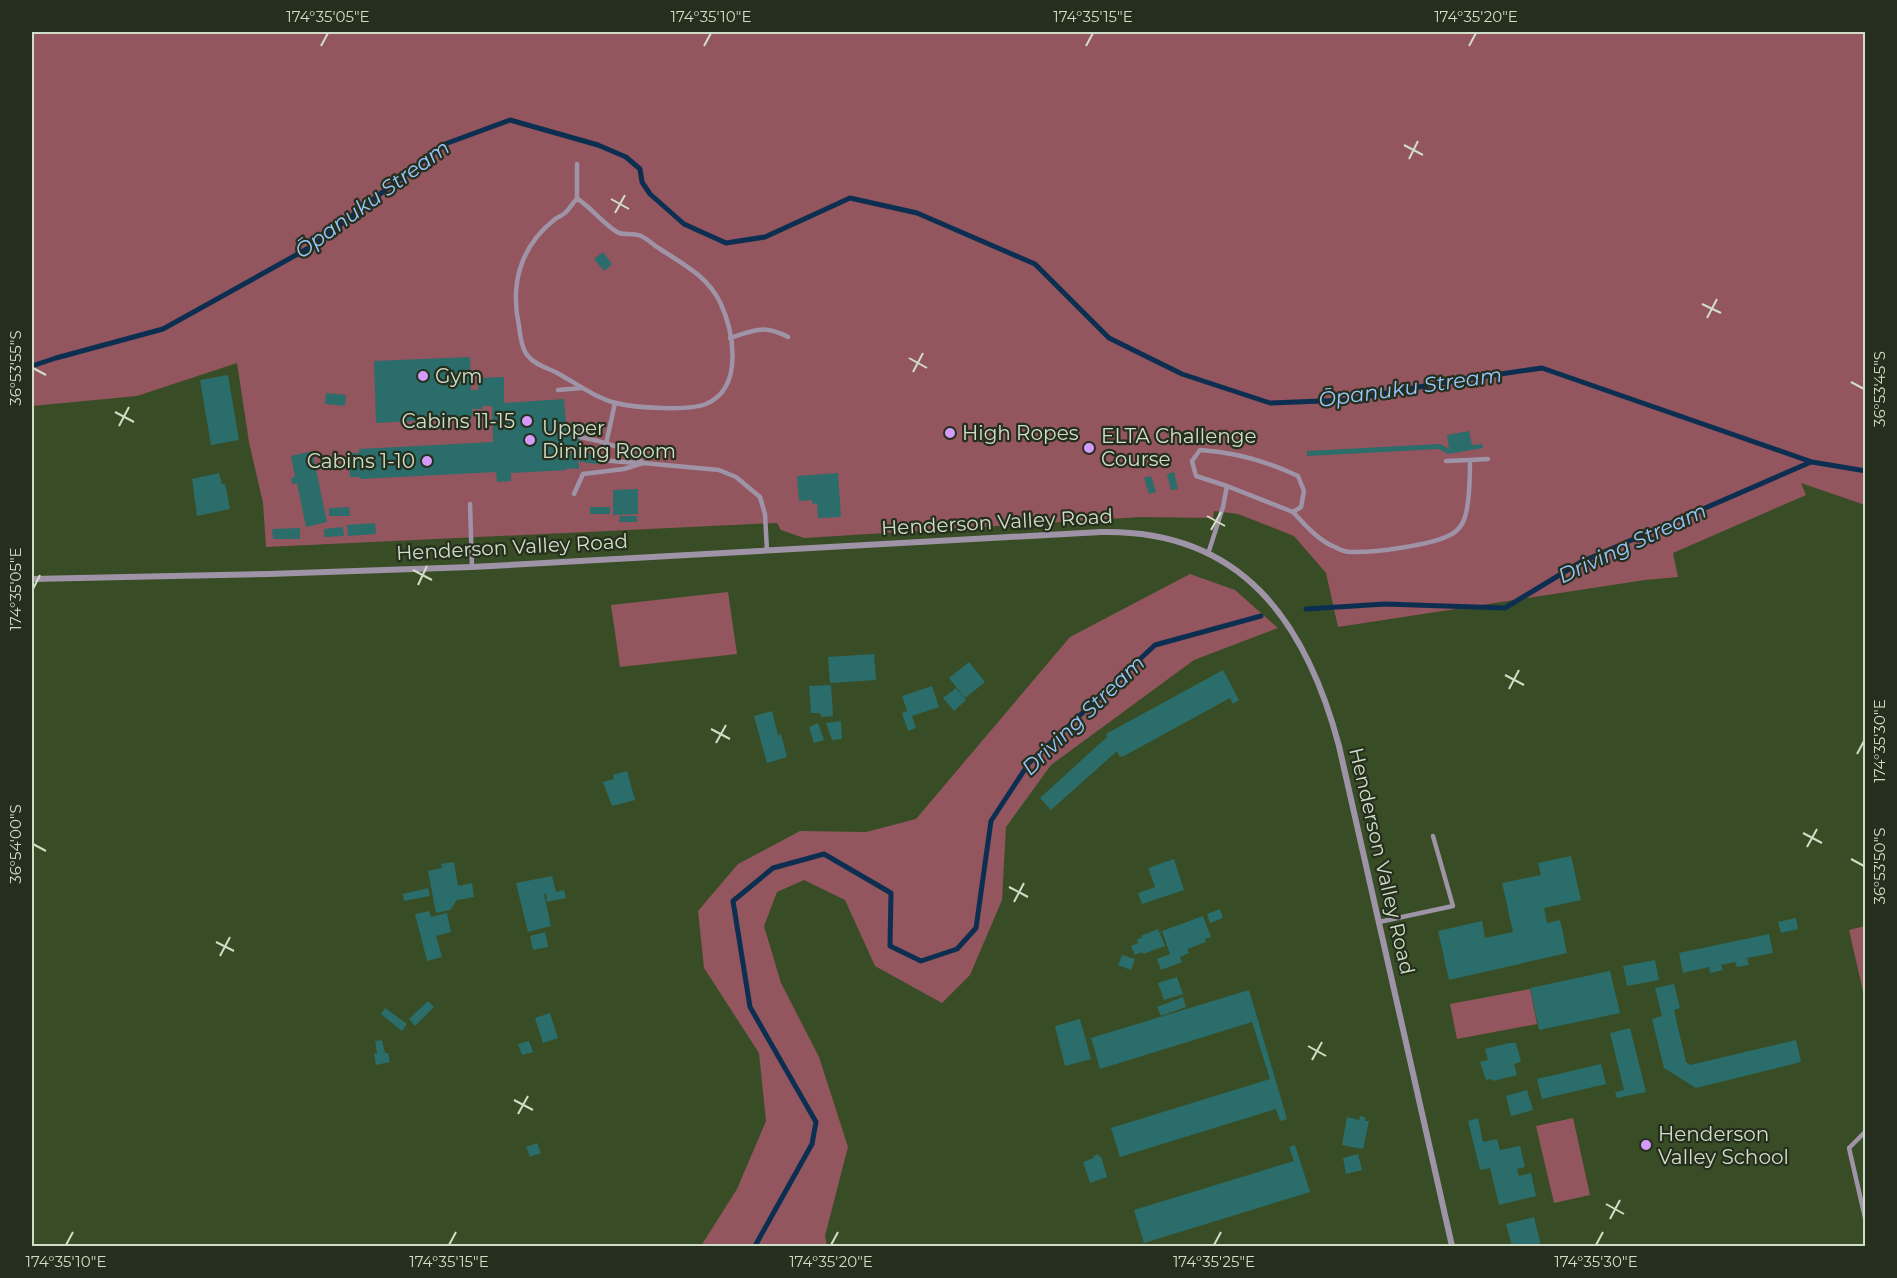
<svg xmlns="http://www.w3.org/2000/svg" width="1897" height="1278" viewBox="0 0 1897 1278" font-family="Montserrat,sans-serif">
  <rect width="100%" height="100%" fill="#384d25"/>
  <g fill="#93555e">
    <path d="M32,32H1865V505L1801,483L1806,495L1673,553L1678,577L1645,580L1338,627L1326,573L1294,536L1238,514L1214,511L1213,518L1141,517L804,538L781,530L777,523L266,547L263,503L249,442L237,363L137,396L32,406Z"/>
    <path d="M1190,574L1235,590L1278,628L1194,660L1051,765L1006,827L1002,900L970,975L942,1003L875,966L845,900L804,880L777,892L764,926L781,983L819,1057L848,1147L825,1236L827,1246H701L737,1189L766,1121L759,1053L704,968L698,911L738,864L800,831L866,832L916,819L1070,637Z"/>
    <path d="M728,592L737,654L620,667L611,605Z"/>
    <path d="M1865,926H1866L1865,1000L1849,930Z"/>
    <path d="M1530,989L1537,1024L1457,1039L1450,1004Z"/>
    <path d="M1573,1118L1590,1195L1554,1203L1536,1126Z"/>
  </g>
  <g fill="none" stroke-linecap="round" stroke-linejoin="round">
    <g stroke="#0c2f51" stroke-width="5">
      <path d="M32,366L56,358L163,329L314,245L445,144L510,120L598,145L626,157L640,169L642,182L650,194L684,224L726,243L765,237L850,198L917,213L1035,264L1109,338L1182,374L1270,403L1348,400L1446,382L1542,368L1812,462L1866,471"/>
      <path d="M1306,609L1385,604L1505,608L1581,562L1811,462"/>
      <path d="M755,1246L812,1144L816,1122L750,1007L733,901L773,868L824,854L891,893L890,946L921,961L957,949L976,928L991,821L1029,763L1155,645L1261,616"/>
    </g>
  </g>
  <g fill="#2a6d6a">
    <path d="M603,252L612,264L604,271L594,259Z"/>
    <path d="M470,357L471,390H478V378L504,377V403L564,399L566,423H579V451H570V453L578,452L579,469L567,468V470L511,473V481L497,482L496,472L360,479V477H350L349,453H359V449L493,442L492,406H483V409H472V418L376,423L374,361Z"/>
    <path d="M228,375L239,440L211,445L200,380Z"/>
    <path d="M326,393L346,395L345,406L325,404Z"/>
    <path d="M1469,431L1472,445L1482,444L1483,448L1448,454L1439,449L1307,456V451L1440,444L1449,449L1447,435Z"/>
    <path d="M312,451L327,522L306,527L297,483L292,484L291,478L295,477L291,456Z"/>
    <path d="M581,453L600,455L598,464L580,462Z"/>
    <path d="M1174,472L1178,489L1171,490L1167,474Z"/>
    <path d="M219,473L222,484H225L230,509L197,516L192,479Z"/>
    <path d="M838,473L841,517L818,518L817,503L812,504V500L799,501L797,476Z"/>
    <path d="M1151,476L1156,492L1149,494L1144,478Z"/>
    <path d="M638,489V514L613,515V490Z"/>
    <path d="M349,507L350,516H329V508Z"/>
    <rect x="590" y="507" width="20" height="7"/>
    <path d="M620,516H637V522H619Z"/>
    <path d="M375,523L376,534L348,536L347,525Z"/>
    <path d="M343,527L344,536L324,537V529Z"/>
    <path d="M300,528V539H273L272,529Z"/>
    <path d="M874,654L876,680L830,683L828,657Z"/>
    <path d="M969,662L985,682L965,698L949,678Z"/>
    <path d="M1223,670L1239,700L1233,704L1230,698L1124,756L1120,757L1117,751L1051,810L1040,798L1107,737L1106,734Z"/>
    <path d="M831,685L833,716L821,717L820,713H811L809,686Z"/>
    <path d="M932,686L939,707L912,716L916,728L908,731L902,713L907,711L902,696Z"/>
    <path d="M956,688L966,700L954,711L943,698Z"/>
    <path d="M772,711L778,735L781,734L787,757L767,763L754,716Z"/>
    <path d="M841,721L842,739L832,740L826,723Z"/>
    <path d="M818,723L824,740L814,743L809,727Z"/>
    <path d="M627,771L635,800L612,806L603,782L614,779L613,775Z"/>
    <path d="M1571,856L1581,900L1544,908L1547,923L1560,920L1567,953L1449,980L1438,931L1482,921L1485,938L1513,932L1502,883L1541,875L1538,863Z"/>
    <path d="M1174,859L1184,890L1142,904L1138,893L1155,887L1148,868Z"/>
    <path d="M454,862L458,886L472,883L474,897L457,900L450,910L436,913L428,871L442,868L441,864Z"/>
    <path d="M552,876L556,892L564,890L566,898L547,902L546,894H544L551,926L528,932L516,883Z"/>
    <path d="M428,888L430,896L404,901L403,894Z"/>
    <path d="M1220,909L1223,918L1210,923L1207,914Z"/>
    <path d="M429,911L431,917L447,913L451,932L436,936L442,957L427,961L415,914Z"/>
    <path d="M1203,916L1211,937L1205,939L1206,942L1187,949L1189,953L1180,957L1182,962L1161,970L1157,959L1170,954L1162,931Z"/>
    <path d="M1796,918L1798,929L1781,933L1778,922Z"/>
    <path d="M1158,929L1165,946L1143,954L1142,952L1135,955L1131,946L1138,943L1137,939L1142,938L1141,936Z"/>
    <path d="M545,932L548,947L533,950L530,936Z"/>
    <path d="M1769,934L1773,953L1747,958L1749,965L1737,967L1735,962L1721,965L1723,970L1710,973L1709,967L1683,973L1679,953Z"/>
    <path d="M1122,955L1135,959L1131,970L1118,965Z"/>
    <path d="M1655,960L1659,980L1627,986L1623,966Z"/>
    <path d="M1610,971L1620,1013L1539,1030L1530,988Z"/>
    <path d="M1177,977L1183,994L1164,1000L1158,983Z"/>
    <path d="M1674,984L1680,1008L1674,1010L1686,1062L1690,1065L1796,1040L1801,1062L1696,1088L1664,1068L1652,1019L1662,1016L1655,988Z"/>
    <path d="M1249,990L1287,1119L1280,1121L1276,1109L1120,1157L1111,1128L1270,1079L1252,1022L1100,1069L1091,1038Z"/>
    <path d="M1183,997L1186,1007L1161,1016L1157,1007Z"/>
    <path d="M428,1001L434,1007L415,1026L409,1019Z"/>
    <path d="M385,1008L407,1024L402,1031L381,1014Z"/>
    <path d="M550,1013L558,1038L543,1043L535,1018Z"/>
    <path d="M1080,1019L1091,1059L1065,1066L1055,1026Z"/>
    <path d="M1630,1028L1646,1092L1617,1098L1615,1092L1624,1090L1610,1033Z"/>
    <path d="M382,1040L385,1053H388L390,1062L376,1065L374,1054L377,1053L375,1041Z"/>
    <path d="M529,1041L533,1052L522,1055L518,1044Z"/>
    <path d="M1509,1043H1516L1521,1062L1514,1064L1517,1075L1493,1081L1492,1079L1486,1080L1480,1062L1488,1060L1485,1049Z"/>
    <path d="M1601,1064L1606,1084L1542,1099L1537,1079Z"/>
    <path d="M1527,1090L1533,1110L1511,1116L1506,1096Z"/>
    <path d="M1360,1116L1365,1117V1121H1369L1363,1149L1342,1145L1347,1117L1359,1120Z"/>
    <path d="M1478,1118L1483,1142L1497,1139L1500,1150L1520,1146L1525,1167L1517,1169L1519,1176L1531,1173L1536,1196L1499,1205L1490,1168L1480,1170L1468,1121Z"/>
    <path d="M537,1143L541,1153L530,1157L526,1147Z"/>
    <path d="M1295,1145L1310,1192L1144,1243L1134,1210L1294,1161L1289,1147Z"/>
    <path d="M1098,1154L1099,1157L1101,1156L1107,1177L1090,1183L1083,1162L1094,1158L1093,1156Z"/>
    <path d="M1358,1154L1362,1170L1346,1174L1343,1158Z"/>
    <path d="M1534,1217L1541,1246H1512L1506,1224Z"/>
  </g>
  <g fill="none" stroke-linecap="round" stroke-linejoin="round">
    <g stroke="#9f94a7" stroke-width="4.5">
      <path d="M577,199C586,202 605,226 619,233C625,235 634,233 641,236C648,239 653,245 660,249C683,264 707,276 720,302C734,332 744,388 706,404C688,411 635,408 616,403C596,398 577,384 559,374C549,368 536,366 528,356C522,350 520,335 519,326C510,285 520,247 554,220C557,217 562,216 565,213C570,209 572,203 577,199Z"/>
      <path d="M577,199V164"/>
      <path d="M730,338C755,330 764,324 788,337"/>
      <path d="M558,390L582,388"/>
      <path d="M580,437C598,440 632,449 643,463"/>
      <path d="M606,444L615,403"/>
      <path d="M599,460L637,463"/>
      <path d="M1446,461L1470,460"/>
      <path d="M574,494L583,474L624,469L643,463L719,470L736,477L760,497L765,514L767,551"/>
      <path d="M470,504L472,567"/>
      <path d="M1293,512C1304,524 1319,541 1335,547C1340,550 1347,552 1352,552C1373,553 1430,545 1448,536C1453,534 1459,529 1462,524C1470,511 1470,476 1470,460L1488,459"/>
      <path d="M1208,554L1223,507L1227,486L1196,476L1192,461L1200,450C1235,452 1266,461 1298,476L1304,491L1301,507L1293,512L1227,486"/>
      <path d="M1379,922L1453,906L1433,836"/>
      <path d="M1866,1131L1849,1148L1866,1222"/>
    </g>
    <path stroke="#9f94a7" stroke-width="6" d="M32,579L268,574L472,567L1101,532C1242,529 1306,622 1339,746L1452,1246"/>
  </g>
  <path fill="none" stroke="#d1dec7" stroke-width="2" d="M321,46L328,33M704,46L711,33M1086,46L1093,33M1469,46L1476,33M1404,145L1423,155M1409,159L1418,141M611,199L629,209M615,213L625,195M1702,304L1721,313M1707,318L1717,299M909,358L927,368M33,368L46,375M913,372L923,353M1851,382L1864,389M115,412L134,422M119,426L129,407M1207,516L1225,526M1211,530L1221,512M413,570L432,580M418,585L427,566M33,589L40,575M1505,675L1524,685M1509,689L1519,670M711,729L730,739M716,743L726,725M1857,754L1864,741M1803,833L1822,843M33,844L46,851M1807,847L1817,829M1851,859L1864,866M1009,887L1028,897M1014,902L1024,883M216,942L234,951M220,956L230,937M1308,1046L1326,1056M1312,1060L1322,1042M514,1100L533,1110M518,1114L528,1096M1606,1204L1624,1214M1610,1219L1620,1200M66,1245L73,1232M449,1245L456,1232M831,1245L838,1232M1214,1245L1221,1232M1596,1245L1603,1232"/>
  <g fill="#d59bfa" stroke="#262f1e" stroke-width="2">
    <circle cx="423" cy="376" r="6"/>
    <circle cx="527" cy="421" r="6"/>
    <circle cx="950" cy="433" r="6"/>
    <circle cx="530" cy="440" r="6"/>
    <circle cx="1089" cy="448" r="6"/>
    <circle cx="427" cy="461" r="6"/>
    <circle cx="1646" cy="1145" r="6"/>
  </g>
  <g text-anchor="middle" dominant-baseline="central" stroke-width="4.5" stroke-linejoin="round" paint-order="stroke">
    <g font-size="20" fill="#d1dec7" stroke="#262f1e" text-anchor="start">
      <text x="435" y="376">Gym</text>
      <text x="515" y="421" text-anchor="end">Cabins 11-15</text>
      <text x="542" y="428">Upper<tspan x="542" dy="23">Dining Room</tspan></text>
      <text x="962" y="433">High Ropes</text>
      <text x="1101" y="436">ELTA Challenge<tspan x="1101" dy="23">Course</tspan></text>
      <text x="415" y="461" text-anchor="end">Cabins 1-10</text>
      <text x="1658" y="1134">Henderson<tspan x="1658" dy="23">Valley School</tspan></text>
    </g>
    <g font-size="20" fill="#d1dec7" stroke="#262f1e">
      <text transform="translate(997 522) rotate(-3)">Henderson Valley Road</text>
      <text transform="translate(512 547) rotate(-3)">Henderson Valley Road</text>
      <text transform="translate(1382 861) rotate(77)">Henderson Valley Road</text>
    </g>
    <g font-size="21" font-style="italic" fill="#96c6fc" stroke="#262f1e">
      <text transform="translate(372 199) rotate(-36)">Ōpanuku Stream</text>
      <text transform="translate(1410 387) rotate(-8)">Ōpanuku Stream</text>
      <text transform="translate(1632 543) rotate(-25)">Driving Stream</text>
      <text transform="translate(1083 715) rotate(-44)">Driving Stream</text>
    </g>
  </g>
  <rect width="1897" height="1278" fill="none" stroke="#262f1e" stroke-width="66"/>
  <rect x="33" y="33" width="1831" height="1212" fill="none" stroke="#d1dec7" stroke-width="2"/>
  <g font-size="15" text-anchor="middle" fill="#d1dec7">
    <text x="328" y="22">174°35'05"E</text>
    <text x="711" y="22">174°35'10"E</text>
    <text x="1093" y="22">174°35'15"E</text>
    <text x="1476" y="22">174°35'20"E</text>
    <text transform="translate(16 368) rotate(-90)" y="5">36°53'55"S</text>
    <text transform="translate(1880 389) rotate(-90)" y="5">36°53'45"S</text>
    <text transform="translate(16 589) rotate(-90)" y="5">174°35'05"E</text>
    <text transform="translate(1880 741) rotate(-90)" y="5">174°35'30"E</text>
    <text transform="translate(16 844) rotate(-90)" y="5">36°54'00"S</text>
    <text transform="translate(1880 866) rotate(-90)" y="5">36°53'50"S</text>
    <text x="66" y="1267">174°35'10"E</text>
    <text x="449" y="1267">174°35'15"E</text>
    <text x="831" y="1267">174°35'20"E</text>
    <text x="1214" y="1267">174°35'25"E</text>
    <text x="1596" y="1267">174°35'30"E</text>
  </g>
</svg>
